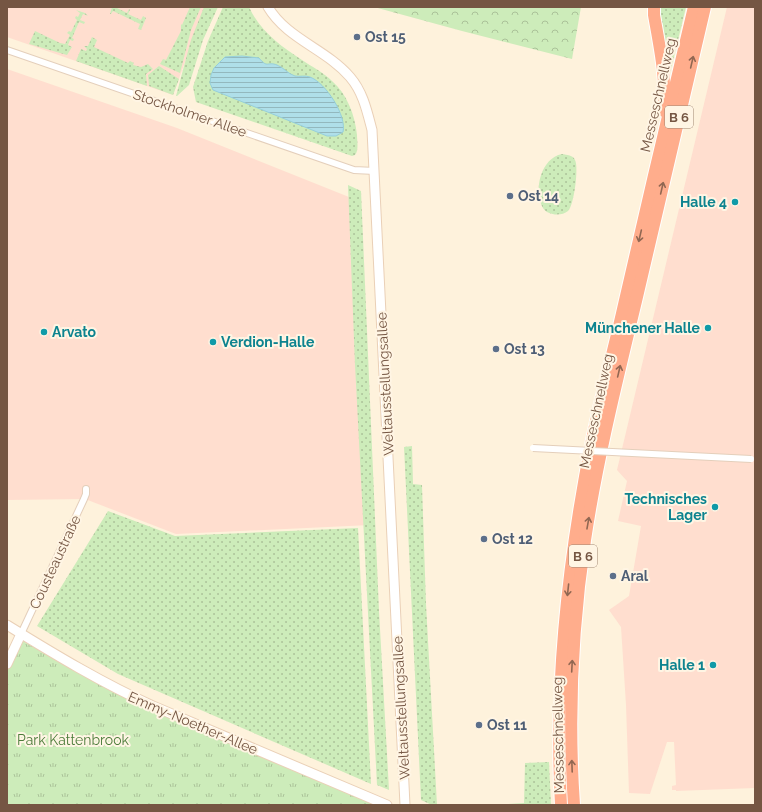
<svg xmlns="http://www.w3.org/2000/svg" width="762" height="812" viewBox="0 0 762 812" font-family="Raleway,sans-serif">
  <defs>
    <pattern id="grass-dots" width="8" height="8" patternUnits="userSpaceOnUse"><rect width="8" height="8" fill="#cdecba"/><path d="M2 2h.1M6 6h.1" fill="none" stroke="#abc299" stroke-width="1.8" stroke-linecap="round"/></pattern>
    <pattern id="forest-crowns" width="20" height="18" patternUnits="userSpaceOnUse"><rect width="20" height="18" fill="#cdecba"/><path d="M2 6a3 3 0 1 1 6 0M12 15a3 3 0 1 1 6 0" fill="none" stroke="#abc299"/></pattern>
    <pattern id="park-tufts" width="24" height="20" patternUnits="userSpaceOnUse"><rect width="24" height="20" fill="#cdecba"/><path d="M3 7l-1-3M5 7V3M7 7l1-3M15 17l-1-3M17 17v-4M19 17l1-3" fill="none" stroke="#abc299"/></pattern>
    <pattern id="water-rules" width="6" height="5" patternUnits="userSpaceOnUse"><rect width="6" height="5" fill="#afdfe9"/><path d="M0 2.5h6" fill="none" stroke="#93b8be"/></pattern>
  </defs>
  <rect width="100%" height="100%" fill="#fef2dc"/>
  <g fill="#ffdecf">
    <path d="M7,7H205L173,95L7,37Z"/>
    <path d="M727,7H755V788L676,791V790H672V786L676,785L674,742H667L650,794L629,793L626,705L621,627L609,610L629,596L641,526L618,521L627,481L617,470Z"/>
    <path d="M7,69L177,128L354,199L370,525L176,534L85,499L7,500Z"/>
  </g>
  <g fill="url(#grass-dots)" fill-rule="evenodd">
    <path d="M112,7H115L127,13L129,9L130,10L128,14L141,20L143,16L146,18L141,30L138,29L140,24L113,11L111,14H110Z"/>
    <path d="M190,7H201L191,30L180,73L160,64L163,59L166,60L181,31V24L182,25Z"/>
    <path d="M204,7H218L203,40L189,85L177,96H176L191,40Z"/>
    <path d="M223,7H249C260,31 280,46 302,60C312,67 323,72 332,81C347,94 355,115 357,135C357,141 359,150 355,155L352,156L196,102L193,87L208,41ZM242,56L267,65H278L293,76L311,77L317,81L333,100L239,57Z"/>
    <path d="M657,7H686L669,77Z"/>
    <path d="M76,10L85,13L88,16L83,14L80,20L85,22L84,24L79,22L72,38L74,39L73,41L70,40L68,45L72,47L67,55L29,44L35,31L60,43L65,44L70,35L67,33L69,31L71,32L77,20L75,18L76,16L78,17L80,13Z"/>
    <path d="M92,37L97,40L94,47L128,63L130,61L134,63L133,65L141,67L148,64L153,69L146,74L147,86L76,61L81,49L86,51L87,49L84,46H88Z"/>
    <path d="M159,66L179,79L173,95L149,86L148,75Z"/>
    <path d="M562,154C567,155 573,155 575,160C579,167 574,206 568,211C561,217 547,215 543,208C533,190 541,158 562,154Z"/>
    <path d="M348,185L361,191L379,611L389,790L377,785L355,365Z"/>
    <path d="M412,446L413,484L422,485L426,604L437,805H432L421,800L404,447Z"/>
    <path d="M108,511L175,536L358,528L371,784L118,674L37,626Z"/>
    <path d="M549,762L551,805H494L524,803L525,763Z"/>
  </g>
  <path fill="url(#forest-crowns)" d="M374,7H581L572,59L462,31Z"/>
  <path fill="url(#park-tufts)" d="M21,634L91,675L387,805H7V664Z"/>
  <path fill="url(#water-rules)" stroke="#95cfdb" d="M242,56L259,58C268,69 267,61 277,65C283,67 288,74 295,76C300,77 305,75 310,77C326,83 347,116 343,132L336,136H327L213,90L210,83L211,75L214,68L225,57Z"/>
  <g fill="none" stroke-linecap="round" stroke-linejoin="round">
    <defs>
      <g id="street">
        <path d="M7,50L354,170L375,171"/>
        <path d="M21,634L84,499L86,494V489"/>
      </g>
      <g id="secondary">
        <path d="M268,7C287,39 326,49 350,77C363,92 367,111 372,130L405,805"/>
        <path d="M7,625C54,654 102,683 153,706L387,805"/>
        <path d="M7,664L21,634"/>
      </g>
      <g id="highway">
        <path d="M654,7V15C660,49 666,76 664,111"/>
        <path d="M561,805C554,682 568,560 592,440C601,396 613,353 623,309C646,208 670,108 694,7"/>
        <path d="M574,805C568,717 572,628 585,540C597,460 617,380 636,301C659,203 682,105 705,7"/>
      </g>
    </defs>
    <use href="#street" stroke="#e4cfbb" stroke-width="8"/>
    <use href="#secondary" stroke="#ead0b7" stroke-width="11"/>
    <use href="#highway" stroke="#fff" stroke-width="14"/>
    <use href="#street" stroke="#fff" stroke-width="6"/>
    <use href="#secondary" stroke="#fff" stroke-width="9"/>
    <use href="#highway" stroke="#ffad8c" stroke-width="12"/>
    <defs>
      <path id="street-bridge" d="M533,448L751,459"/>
    </defs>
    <use href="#street-bridge" stroke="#e4cfbb" stroke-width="8" stroke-linecap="butt"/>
    <use href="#street-bridge" stroke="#fff" stroke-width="6"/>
  </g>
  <defs><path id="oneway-shaft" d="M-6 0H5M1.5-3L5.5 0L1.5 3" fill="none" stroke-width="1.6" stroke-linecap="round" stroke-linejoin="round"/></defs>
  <g stroke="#916752">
    <use href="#oneway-shaft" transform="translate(692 62) rotate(-77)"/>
    <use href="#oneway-shaft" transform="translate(662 188) rotate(-77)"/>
    <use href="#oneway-shaft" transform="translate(640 236) rotate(103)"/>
    <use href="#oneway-shaft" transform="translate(619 371) rotate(-77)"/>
    <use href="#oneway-shaft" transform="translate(588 523) rotate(-80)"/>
    <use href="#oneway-shaft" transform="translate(568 590) rotate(96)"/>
    <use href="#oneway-shaft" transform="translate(572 666) rotate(-87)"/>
    <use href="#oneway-shaft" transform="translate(572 766) rotate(-92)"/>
  </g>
  <g fill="#5c6f8a" stroke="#fff5e4" stroke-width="1.5">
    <circle cx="357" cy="37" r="4"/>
    <circle cx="510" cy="196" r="4"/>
    <circle cx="496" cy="349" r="4"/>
    <circle cx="484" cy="539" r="4"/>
    <circle cx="613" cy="576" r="4"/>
    <circle cx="479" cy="725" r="4"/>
  </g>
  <g fill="#0f9aa8" stroke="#fff5e4" stroke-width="1.5">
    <circle cx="735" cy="202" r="4"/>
    <circle cx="708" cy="328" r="4"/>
    <circle cx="44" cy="332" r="4"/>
    <circle cx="213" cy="342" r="4"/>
    <circle cx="715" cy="507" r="4"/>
    <circle cx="713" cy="665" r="4"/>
  </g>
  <g text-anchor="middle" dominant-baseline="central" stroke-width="4" stroke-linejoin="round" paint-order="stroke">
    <g fill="#fff5e4" stroke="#9e8673" stroke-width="1">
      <rect x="665" y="106" width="28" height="22" rx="3"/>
      <rect x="569" y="545" width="28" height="22" rx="3"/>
    </g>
    <g font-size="13" font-weight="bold" fill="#755643">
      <text x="679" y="117">B 6</text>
      <text x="583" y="556">B 6</text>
    </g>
    <g font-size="14" font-weight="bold" fill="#4e5e75" stroke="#fff5e4" text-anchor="start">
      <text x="365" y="37">Ost 15</text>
      <text x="518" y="196">Ost 14</text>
      <text x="504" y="349">Ost 13</text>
      <text x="492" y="539">Ost 12</text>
      <text x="621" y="576">Aral</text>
      <text x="487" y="725">Ost 11</text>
    </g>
    <g font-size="14" fill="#755643" stroke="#fff5e4">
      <text transform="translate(658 95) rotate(-77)">Messeschnellweg</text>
      <text transform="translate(190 113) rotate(19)">Stockholmer Allee</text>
      <text transform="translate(385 384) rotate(-93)">Weltausstellungsallee</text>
      <text transform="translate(596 411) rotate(-78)">Messeschnellweg</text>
      <text transform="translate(55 562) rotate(-65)">Cousteaustraße</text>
      <text transform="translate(401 708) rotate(-93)">Weltausstellungsallee</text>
      <text transform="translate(193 723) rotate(23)">Emmy-Noether-Allee</text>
      <text transform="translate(558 735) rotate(-91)">Messeschnellweg</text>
    </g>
    <g font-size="14" font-weight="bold" fill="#0d838f" stroke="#fff5e4" text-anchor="end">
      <text x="727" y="202">Halle 4</text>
      <text x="700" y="328">Münchener Halle</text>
      <text x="52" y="332" text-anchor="start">Arvato</text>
      <text x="221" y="342" text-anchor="start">Verdion-Halle</text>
      <text x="707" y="499">Technisches<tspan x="707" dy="16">Lager</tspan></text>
      <text x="705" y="665">Halle 1</text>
    </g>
    <g font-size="14" fill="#4c7c3a" stroke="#fff5e4">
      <text x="73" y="740">Park Kattenbrook</text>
    </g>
  </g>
  <rect width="762" height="812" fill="none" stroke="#755643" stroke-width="16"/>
</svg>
